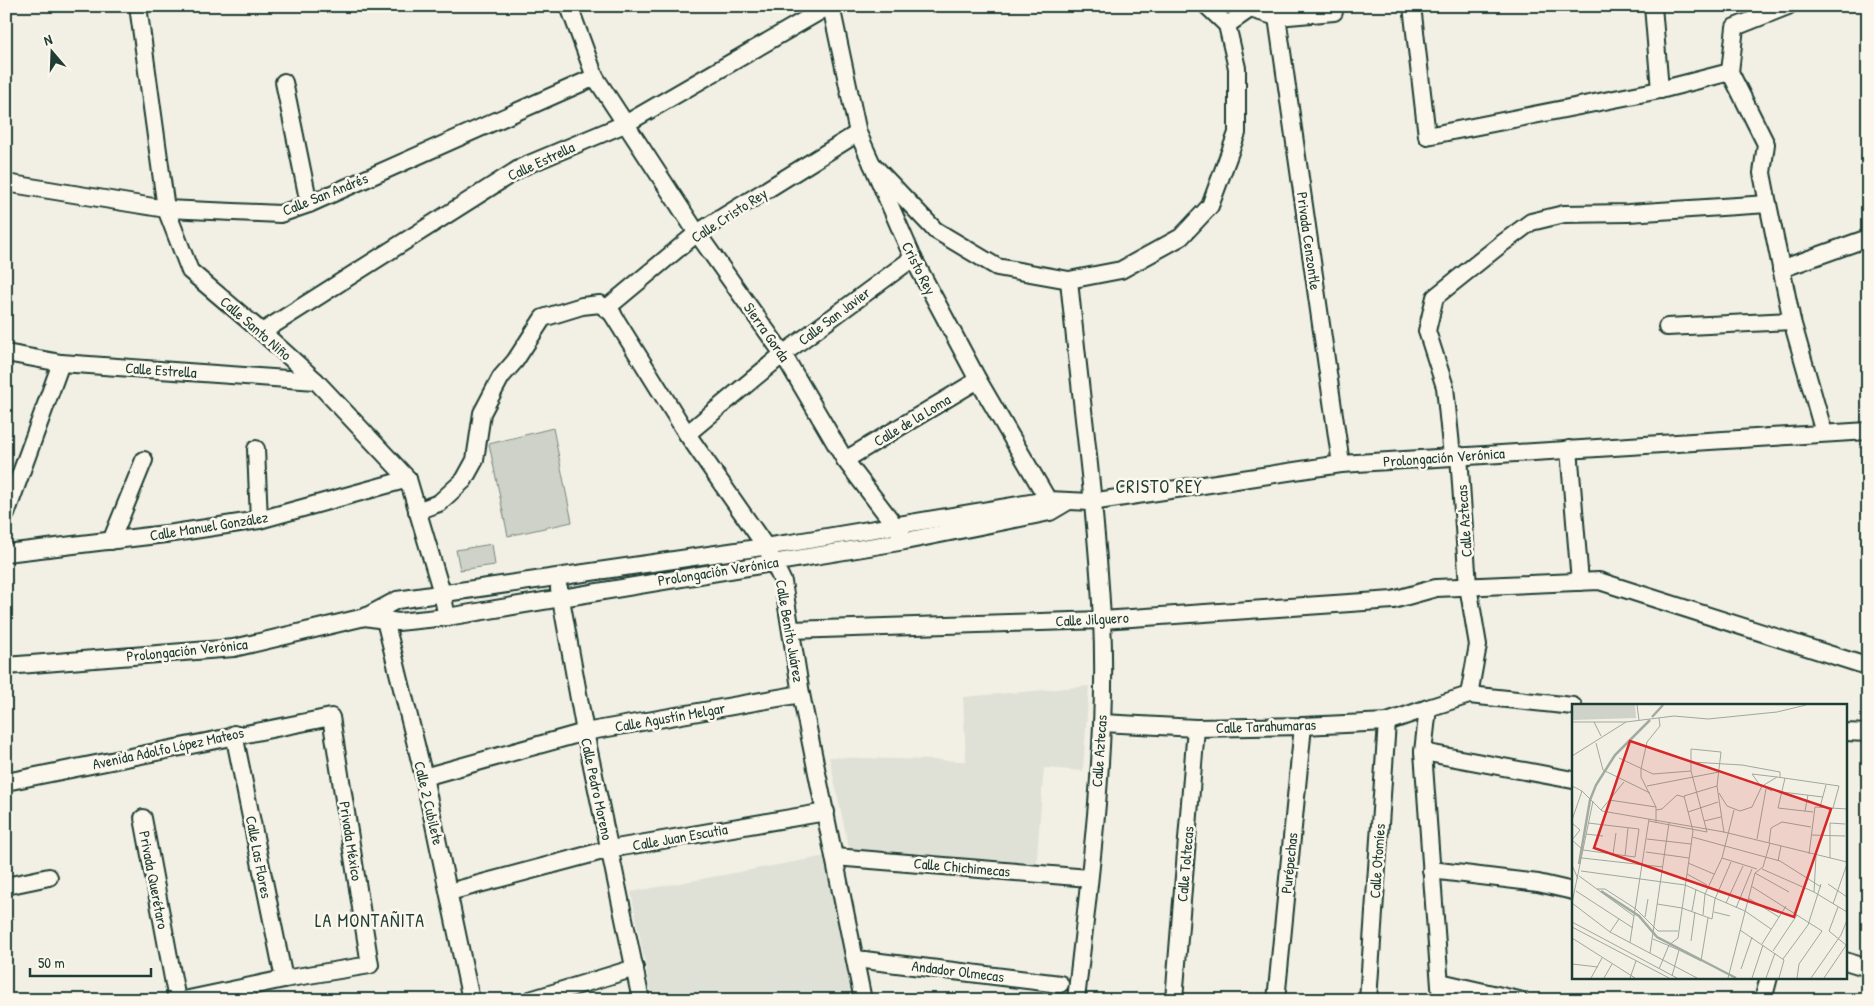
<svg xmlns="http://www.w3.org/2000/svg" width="1874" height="1006" viewBox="0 0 1874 1006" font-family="'Patrick Hand',sans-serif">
  <rect width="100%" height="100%" fill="#f2f0e5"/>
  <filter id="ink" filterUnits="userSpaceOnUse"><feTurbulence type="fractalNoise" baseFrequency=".02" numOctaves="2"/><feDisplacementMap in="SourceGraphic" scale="10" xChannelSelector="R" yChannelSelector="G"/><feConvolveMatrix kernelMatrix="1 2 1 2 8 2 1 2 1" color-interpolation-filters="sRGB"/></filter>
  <g filter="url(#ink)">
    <g fill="#e0e1d6">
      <path d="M1089,686L1083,771L1044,768L1036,869L850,853L829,757L966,761L963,697Z"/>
      <path d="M826,856L852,1000H652L631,892Z"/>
    </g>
    <g fill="#cfd2c8" stroke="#77887e">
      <path d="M553,428L572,522L508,536L489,444Z"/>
      <path d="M492,544L495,565L460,570L456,550Z"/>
    </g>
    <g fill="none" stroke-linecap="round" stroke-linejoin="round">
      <defs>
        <g id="minor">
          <path d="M138,6L166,209L190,271L262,332L316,381L408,479L442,593L447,617"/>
          <path d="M569,6L595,77L697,233L783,354L845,460L902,535"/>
          <path d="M831,6L858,133L872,164L913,258L978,380L1048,500L1050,509"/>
          <path d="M1207,6L1227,25L1250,9"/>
          <path d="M1249,6L1250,9L1277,17L1334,12"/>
          <path d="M1412,6L1427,136L1660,90L1730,72"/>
          <path d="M1653,6L1660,90"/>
          <path d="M1788,6L1735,27L1730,72L1766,144L1762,173L1768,204L1792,321L1824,433"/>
          <path d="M1277,17L1341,464"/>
          <path d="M284,82L309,204"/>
          <path d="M858,133L697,233L608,307L687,434L766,547L783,582L801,694L863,1000"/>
          <path d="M872,164L935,230L997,267L1069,280L1121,270L1181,237L1210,206L1237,133V68L1227,25"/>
          <path d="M6,183L166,209L280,214L309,204L595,77"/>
          <path d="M1781,269L1868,238"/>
          <path d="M1069,280C1080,393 1096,506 1102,619C1108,746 1090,874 1076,1000"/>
          <path d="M1667,327L1792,321"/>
          <path d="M262,332L522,167L627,123L829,6"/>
          <path d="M6,353L61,363L316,381"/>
          <path d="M687,434L783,354L913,258"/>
          <path d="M256,449L259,520"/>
          <path d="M1569,449L1580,582"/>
          <path d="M1459,455L1468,586L1478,645L1469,695"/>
          <path d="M1452,456L1445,387L1427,331L1435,297L1500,245L1531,222L1564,214L1628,213L1768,204"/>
          <path d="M845,460L978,380"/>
          <path d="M417,511L439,503L464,480L475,460L482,413L501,377L515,361L543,318L582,306L600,304L613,314"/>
          <path d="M6,514L61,363"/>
          <path d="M111,541L144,460"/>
          <path d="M6,553L174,533L259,520L408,479"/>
          <path d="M559,588L585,732L641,1000"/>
          <path d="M383,612L424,777L471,1000"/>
          <path d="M365,617L398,622L447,617L905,541L1050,512L1067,502"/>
          <path d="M791,630L1102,620L1393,600L1436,588L1599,581L1860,664H1868"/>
          <path d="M6,666L234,648L365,617L397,600L791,543L1048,500L1091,502L1341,464L1868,431"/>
          <path d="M1102,723L1196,728L1303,726L1387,722L1428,708"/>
          <path d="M1845,732L1868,733"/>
          <path d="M234,734L284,979"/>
          <path d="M1423,752L1573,780"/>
          <path d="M424,777L585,732L801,694"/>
          <path d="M6,782L331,717L370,965L284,979L184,1000"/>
          <path d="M143,818L177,1000"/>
          <path d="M835,857L1089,878"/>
          <path d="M1431,870L1538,883L1573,891"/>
          <path d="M6,886L49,877"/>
          <path d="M449,892L610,849L826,812"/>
          <path d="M856,959L1060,984"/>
          <path d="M1845,961L1868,968"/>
          <path d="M1440,982L1519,1000"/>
          <path d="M530,1000L635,968"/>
          <path d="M1174,1000L1196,728"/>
          <path d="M1276,1000L1303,726"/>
          <path d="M1368,1000L1387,722"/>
          <path d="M1441,1000L1423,752L1428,708L1469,695L1573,706"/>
          <path d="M1763,1000L1769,977"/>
        </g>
      </defs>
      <use href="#minor" stroke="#1f3d34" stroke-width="20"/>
      <use href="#minor" stroke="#fbf7ec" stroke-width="16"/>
    </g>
  </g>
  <g text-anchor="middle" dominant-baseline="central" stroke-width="5" stroke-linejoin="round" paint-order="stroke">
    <g font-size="15" fill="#1f3d34" stroke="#fbf7ec">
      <text transform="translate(541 161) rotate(-25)">Calle Estrella</text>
      <text transform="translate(325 194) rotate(-22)">Calle San Andrés</text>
      <text transform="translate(729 215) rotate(-33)">Calle Cristo Rey</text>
      <text transform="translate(1309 241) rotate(82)">Privada Cenzontle</text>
      <text transform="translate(919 268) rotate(63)">Cristo Rey</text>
      <text transform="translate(834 316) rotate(-37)">Calle San Javier</text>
      <text transform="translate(256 328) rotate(41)">Calle Santo Niño</text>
      <text transform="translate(767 332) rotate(55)">Sierra Gorda</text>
      <text transform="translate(161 370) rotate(4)">Calle Estrella</text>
      <text transform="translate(912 420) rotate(-31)">Calle de la Loma</text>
      <text transform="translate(1444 457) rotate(-4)">Prolongación Verónica</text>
      <text transform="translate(1464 521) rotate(-94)">Calle Aztecas</text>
      <text transform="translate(209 526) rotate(-9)">Calle Manuel González</text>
      <text transform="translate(718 571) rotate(-9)">Prolongación Verónica</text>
      <text transform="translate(1092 619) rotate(-3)">Calle Jilguero</text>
      <text transform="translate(790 631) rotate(80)">Calle Benito Juárez</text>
      <text transform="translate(187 650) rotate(-6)">Prolongación Verónica</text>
      <text transform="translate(670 717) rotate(-10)">Calle Agustín Melgar</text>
      <text transform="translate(1266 726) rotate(-2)">Calle Tarahumaras</text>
      <text transform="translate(168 748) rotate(-12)">Avenida Adolfo López Mateos</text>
      <text transform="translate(1099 751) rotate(-86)">Calle Aztecas</text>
      <text transform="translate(597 789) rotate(78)">Calle Pedro Moreno</text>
      <text transform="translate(429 803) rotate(77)">Calle 2 Cubilete</text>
      <text transform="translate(680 837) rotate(-10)">Calle Juan Escutia</text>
      <text transform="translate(351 841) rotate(81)">Privada México</text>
      <text transform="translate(259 857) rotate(79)">Calle Las Flores</text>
      <text transform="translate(1377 861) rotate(-86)">Calle Otomíes</text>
      <text transform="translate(1289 863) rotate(-84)">Purépechas</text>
      <text transform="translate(1185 864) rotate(-85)">Calle Toltecas</text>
      <text transform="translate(962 867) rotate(5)">Calle Chichimecas</text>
      <text transform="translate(154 880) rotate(79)">Privada Querétaro</text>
      <text transform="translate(958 971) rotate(7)">Andador Olmecas</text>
    </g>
    <g font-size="18" letter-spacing="1" fill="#1f3d34" stroke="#fbf7ec">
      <text x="1159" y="486">CRISTO REY</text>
      <text x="370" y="920">LA MONTAÑITA</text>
    </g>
  </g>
  <g transform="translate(1572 704)">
    <rect width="275" height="275" fill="#f2f0e5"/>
    <path d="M0,1H63L64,14L0,16Z" fill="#cfd2c8"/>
    <path fill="none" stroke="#a2aba1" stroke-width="2.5" d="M80,13L91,1M7,160L18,96L24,81L43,51L78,16M29,187L67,212L85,233L164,274"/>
    <path fill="none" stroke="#9ea89e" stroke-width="1" d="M65,1L67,16M0,18H54L102,12L136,15L205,8L234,1M22,18L29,32M24,39L31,66L78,89M0,52L54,18M47,54L81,70L119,67M119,58L170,61L208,68V73M213,74L206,104L241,108M0,82L10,87L30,107L152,128L275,158M75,82L147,68M190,84L180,70L205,73M200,87L192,83V81L205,73L267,82L261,104M210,88L251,93M147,89L155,102L168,107L180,103L189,84M37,96L84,103M248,103L254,81M29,106L52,78M84,106L90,105L105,91L112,93M233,107L236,91M116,108L146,98M0,116L10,87M77,117L135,128M132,117L149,113M0,119L8,126L0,136M84,119V103L69,73V65L75,38L88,22L87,14M135,128L119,67V45L149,48L145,82L152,129M14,130L31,132M239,131L273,132M120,133L208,157L249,183M75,135L119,140M185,135L194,85M0,136L11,146L63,153L67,125L16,119M197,139L199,124L210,118L239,123M74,148L117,154M41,150L44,129M237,150L243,103L275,105M53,152L56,124M10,154L91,163M150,154L185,165M258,154V119L273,120M206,157L209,142M116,159L142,170M0,161L6,175M190,165L242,188L275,208M9,167L113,181L173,207L199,225M183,169L217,188M115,170L135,181M7,172L62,212M256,180L275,193M179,182L250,227L227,260L225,274M25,185H33L64,205L86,227H106M4,187L61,224M242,188L244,152M176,194L207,213M0,199L38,228L125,274M0,199L21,97M154,199L171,162M85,200L110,204L140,215L143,195L159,158M261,200L275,160M266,203L257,227L274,241M164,204L180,165M120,207L124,185M142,208L158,212M131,211L133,190L150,154L162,106M73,213L76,195M0,218L105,274M0,223L97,274M168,226L212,256L207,274M38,228L47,215M0,234L63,274M81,235L107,246L100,272M119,237L123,208M58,238L77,115M190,240L214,202M107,246L129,257L136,214M201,247L225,211M78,249L97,119M211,255L236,221L249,180M0,260L26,263M87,265L97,241L106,234L121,127L112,92L145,82M169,265L180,233M19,274L30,254M32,274L40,260M58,274L64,257M156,274L183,169L191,163L198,139M180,274L191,241M194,274L203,249M239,274L269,231L275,216M252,274L275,240"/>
    <path fill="#d62828" fill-opacity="0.15" stroke="#d62828" stroke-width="2.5" d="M58,37L259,105L222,213L22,144Z"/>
    <rect width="275" height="275" fill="none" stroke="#1f3d34" stroke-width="2.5"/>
  </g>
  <rect width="1874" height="1006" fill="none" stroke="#fbf7ec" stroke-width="25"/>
  <rect x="12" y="12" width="1849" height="981" fill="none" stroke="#1f3d34" stroke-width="2" filter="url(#ink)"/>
  <g transform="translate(52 52) rotate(341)" stroke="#fbf7ec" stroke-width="4" paint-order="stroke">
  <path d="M0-4L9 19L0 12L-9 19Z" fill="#1f3d34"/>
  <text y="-8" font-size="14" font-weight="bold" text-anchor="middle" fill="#1f3d34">N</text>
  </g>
  <path d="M30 968v8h121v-8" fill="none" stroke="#1f3d34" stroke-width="2.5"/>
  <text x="38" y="968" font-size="15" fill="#1f3d34" stroke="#fbf7ec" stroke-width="4" paint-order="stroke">50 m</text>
</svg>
